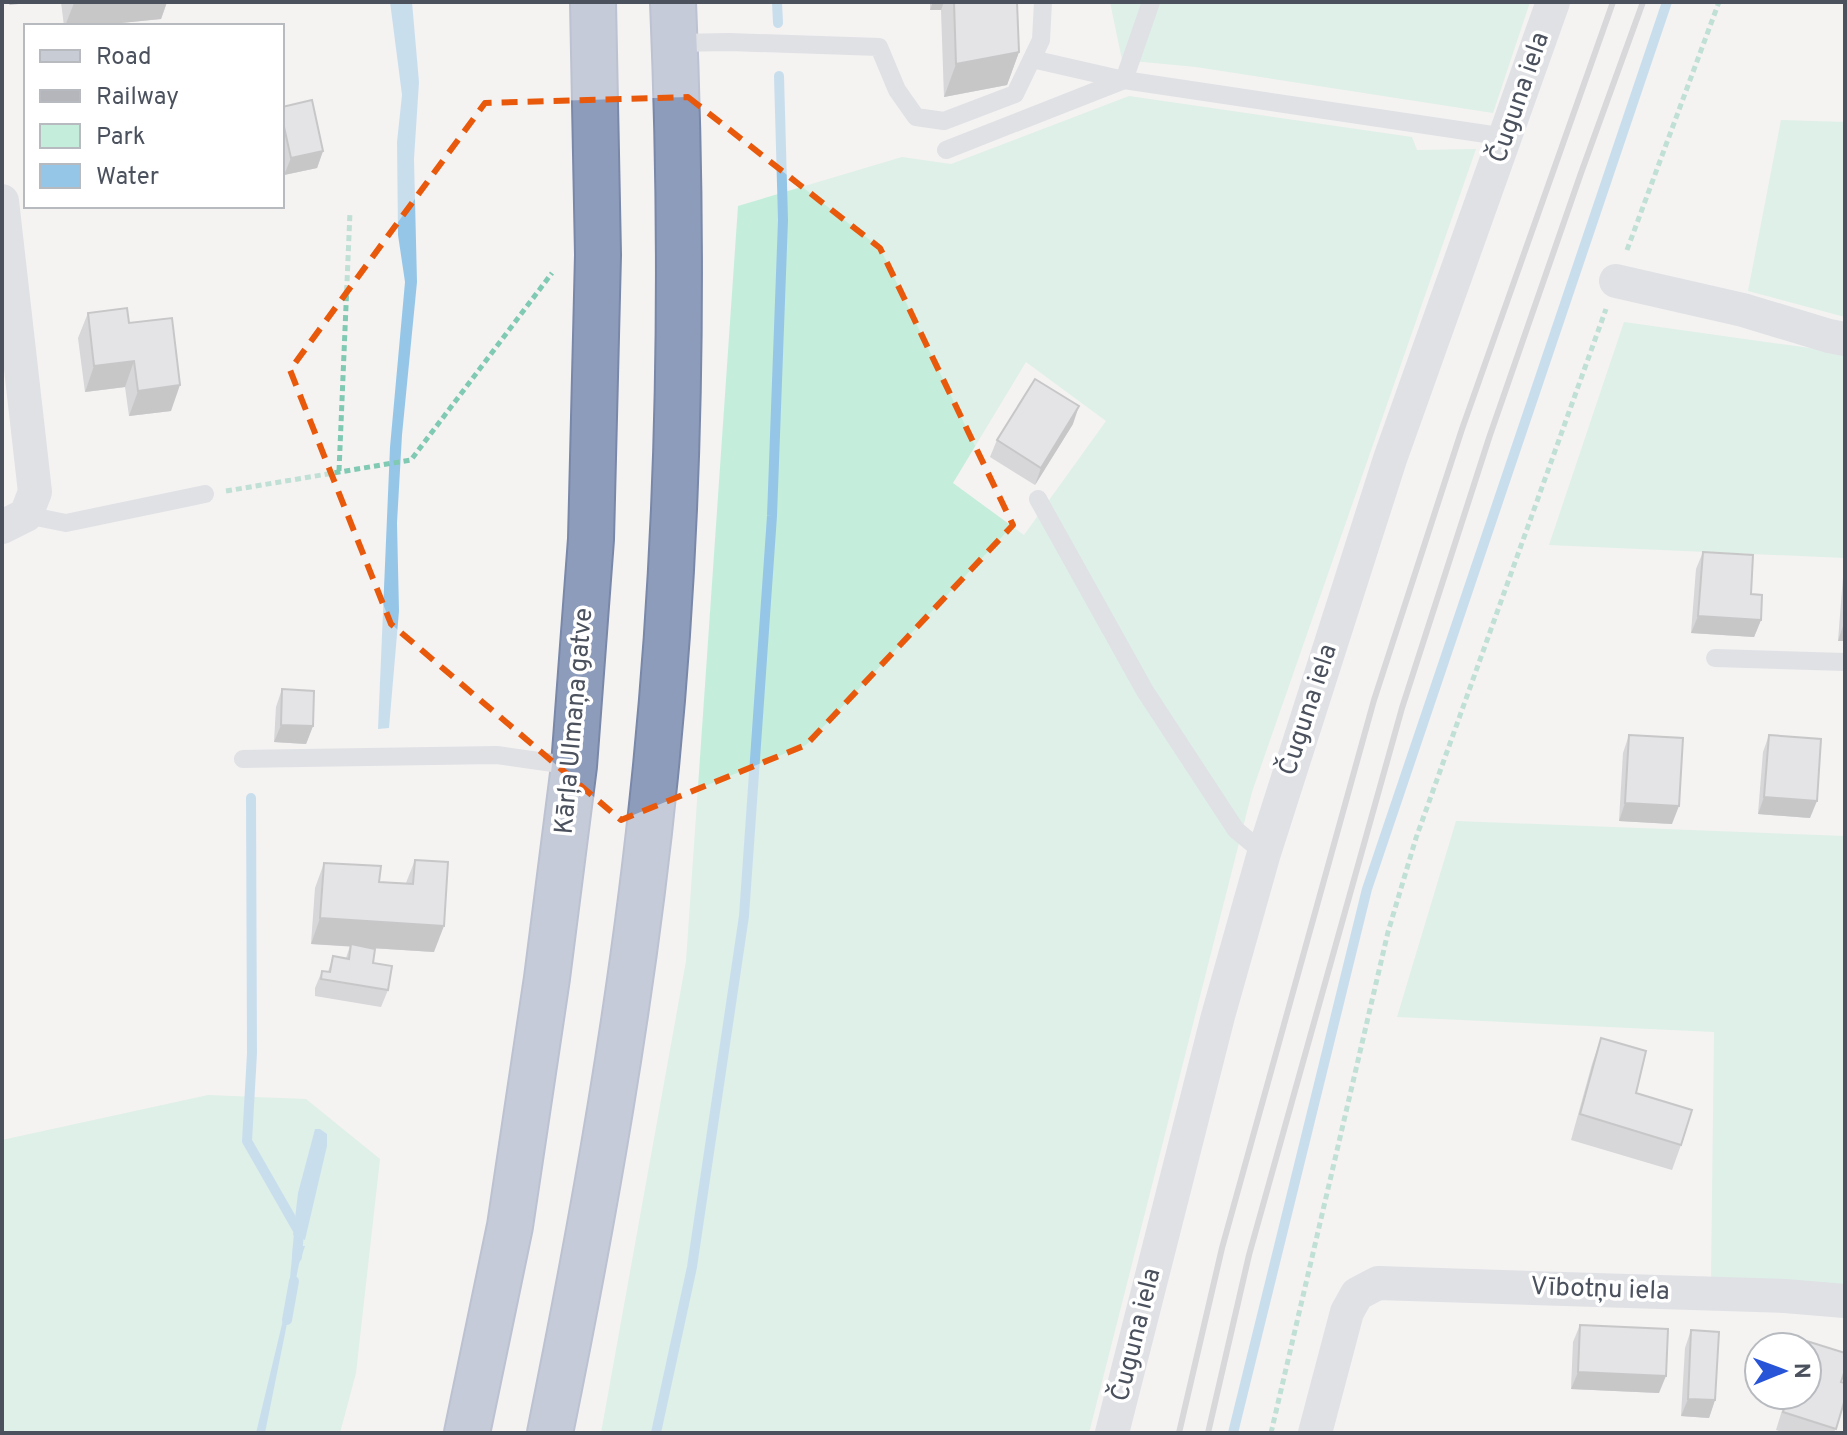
<svg xmlns="http://www.w3.org/2000/svg" width="1847" height="1435" viewBox="0 0 1847 1435" font-family="Overpass,sans-serif">
  <rect width="100%" height="100%" fill="#f4f3f2"/>
  <g fill="#c5eddc" fill-rule="evenodd">
    <path d="M1110,2H1530L1493,113L1196,67L1122,60Z"/>
    <path d="M1129,96L1412,137L1417,150L1476,149L1252,792L1089,1433H601L686,961L738,206L902,157L951,164ZM1026,362L1106,421L1024,535L953,483Z"/>
    <path d="M1781,120L1845,122V317L1748,291Z"/>
    <path d="M1624,322L1845,353V558L1549,545Z"/>
    <path d="M1456,821L1845,836V1287L1711,1281L1714,1032L1397,1017Z"/>
    <path d="M208,1095L306,1099L380,1159L356,1373L340,1433H2V1140Z"/>
  </g>
  <g fill="#96c6e7">
    <path d="M390,2H412L419,82L414,159L417,282L402,435L397,523L399,611L389,728L378,729L390,447L405,282L398,235L397,142L402,95Z"/>
    <path d="M315,1129H320L327,1134V1146L305,1240L293,1235L298,1193Z"/>
    <path d="M293,1246H305L299,1264L265,1433H256L288,1299Z"/>
  </g>
  <g fill="none" stroke-linecap="round" stroke-linejoin="round">
    <g stroke="#96c6e7" stroke-width="10">
      <path d="M777,2L778,23"/>
      <path d="M251,798L252,1053L247,1141L299,1232L297,1257"/>
      <path d="M287,1320L294,1281"/>
      <path d="M656,1433L692,1267L744,916L772,516L783,220L779,76"/>
      <path d="M1233,1433L1367,889L1667,2"/>
    </g>
    <defs>
      <g id="highway">
        <path d="M467,1433L510,1226L547,978L574,766L591,539L598,255L593,2"/>
        <path d="M550,1433C594,1216 633,996 655,776C681,519 684,260 673,2"/>
      </g>
    </defs>
    <use href="#highway" stroke="#7987a8" stroke-width="48"/>
    <g stroke="#80c9b3" stroke-width="5" stroke-dasharray="6 4" stroke-linecap="butt">
      <path d="M1627,250L1719,2"/>
      <path d="M339,471L350,212"/>
      <path d="M226,491L411,460L552,273"/>
      <path d="M1271,1433L1388,932L1416,838L1606,309"/>
    </g>
    <g stroke="#c7ccd5" stroke-width="18">
      <path d="M675,43L729,42L879,47L897,90L916,117L944,121L1015,94L1041,40L1043,2"/>
      <path d="M1032,59L1124,80L1506,137"/>
      <path d="M946,150L1124,80L1151,2"/>
      <path d="M1038,499L1145,691L1236,830L1264,853"/>
      <path d="M26,515L66,523L205,494"/>
      <path d="M1715,658L1845,662"/>
      <path d="M243,759L497,755L574,766"/>
    </g>
    <g stroke="#c7ccd5" stroke-width="34">
      <path d="M2,201L35,492L26,515L2,527"/>
      <path d="M1616,281L1743,310L1829,336L1845,339"/>
      <path d="M1112,1433L1218,1016L1264,853L1390,459L1553,2"/>
      <path d="M1315,1433L1347,1312L1357,1294L1378,1283L1785,1296L1845,1301"/>
    </g>
    <use href="#highway" stroke="#8e9cbc" stroke-width="44"/>
    <g stroke="#b5b6bc" stroke-width="6">
      <path d="M1179,1433L1222,1248L1374,700L1462,429L1613,2"/>
      <path d="M1208,1433L1249,1255L1402,708L1489,438L1581,173L1643,2"/>
    </g>
  </g>
  <g fill="#b3b4b8">
    <path d="M61,2H167L161,19L91,26H64Z"/>
    <path d="M930,2H1017L1019,52L1007,85L944,97L941,10H930Z"/>
    <path d="M282,107L323,151L317,168L284,175L282,165Z"/>
    <path d="M88,313L129,323L171,411L129,416L125,387L85,392L78,338Z"/>
    <path d="M1073,424L1035,485L990,457L997,440Z"/>
    <path d="M1703,552L1751,594L1761,620L1754,637L1691,633L1696,569Z"/>
    <path d="M1845,571V641H1838L1843,577Z"/>
    <path d="M282,689L313,726L306,744L274,742L276,707Z"/>
    <path d="M1629,735L1672,824L1619,821L1623,753Z"/>
    <path d="M1769,735L1810,818L1758,814L1763,752Z"/>
    <path d="M415,860L434,952L369,948L373,963L388,990L381,1007L315,996V988L322,971L328,972L333,956L346,958L350,946L311,944L315,888L324,863L379,882L406,883Z"/>
    <path d="M1601,1038L1636,1093L1681,1145L1672,1170L1571,1140L1592,1064Z"/>
    <path d="M1580,1325L1659,1393L1571,1389L1573,1342Z"/>
    <path d="M1691,1330L1715,1400L1709,1418L1681,1416L1685,1348Z"/>
    <path d="M1841,1382L1845,1399L1834,1433H1786L1776,1430L1784,1404L1776,1402L1778,1395H1807Z"/>
  </g>
  <g fill="#929296">
    <path d="M11,2H38L9,5Z"/>
    <path d="M85,2H167L161,19L91,26H65L74,3Z"/>
    <path d="M933,2H944L941,10H930Z"/>
    <path d="M1019,52L1007,85L944,97L956,64Z"/>
    <path d="M323,151L317,168L284,175L291,158Z"/>
    <path d="M134,361L125,387L85,392L94,366Z"/>
    <path d="M180,385L171,411L129,416L138,391Z"/>
    <path d="M1079,406L1073,424L1035,485L1041,468Z"/>
    <path d="M1698,616L1761,620L1754,637L1691,633Z"/>
    <path d="M1844,623L1845,641H1838Z"/>
    <path d="M281,725L313,726L306,744L274,742Z"/>
    <path d="M1764,797L1817,801L1810,818L1758,814Z"/>
    <path d="M1625,803L1679,806L1672,824L1619,821Z"/>
    <path d="M320,918L444,926L434,952L311,944Z"/>
    <path d="M1578,1372L1666,1376L1659,1393L1571,1389Z"/>
    <path d="M1688,1399L1715,1400L1709,1418L1681,1416Z"/>
  </g>
  <g fill="#d0d1d6" stroke="#929296" stroke-width="2">
    <path d="M954,2H1017L1019,52L956,64Z"/>
    <path d="M312,100L323,151L291,158L282,118V107Z"/>
    <path d="M127,308L129,323L172,318L180,385L138,391L134,361L94,366L88,313Z"/>
    <path d="M1035,379L1079,406L1041,468L997,440Z"/>
    <path d="M1703,552L1753,555L1751,594L1762,595L1761,620L1698,616Z"/>
    <path d="M282,689L314,691L313,726L281,725Z"/>
    <path d="M1629,735L1683,738L1679,806L1625,803Z"/>
    <path d="M1769,735L1821,739L1817,801L1764,797Z"/>
    <path d="M415,860L448,862L444,926L320,918L324,863L381,866L379,882L413,884Z"/>
    <path d="M351,944L375,949L373,963L392,966L388,990L321,979L322,971L330,972L333,956L349,959Z"/>
    <path d="M1601,1038L1646,1051L1636,1093L1692,1110L1681,1145L1580,1114Z"/>
    <path d="M1580,1325L1668,1329L1666,1376L1578,1372Z"/>
    <path d="M1691,1330L1719,1332L1715,1400L1688,1399Z"/>
    <path d="M1797,1338L1845,1353V1370L1841,1382L1845,1383V1399L1836,1429L1783,1412L1788,1395H1807V1347H1794Z"/>
  </g>
  <path d="M0 0H1847V1435H0ZM688,97L880,248L1013,525L806,745L621,820L391,624L290,370L485,103Z" fill="#f4f3f2" fill-opacity=".55" fill-rule="evenodd"/>
  <path fill="none" stroke="#e8590c" stroke-width="6" stroke-dasharray="16 10" stroke-linejoin="round" d="M688,97L880,248L1013,525L806,745L621,820L391,624L290,370L485,103Z"/>
  <g text-anchor="middle" dominant-baseline="central" stroke-width="7" stroke-linejoin="round" paint-order="stroke">
    <g font-size="26" fill="#4b525e" stroke="#fff">
      <text transform="translate(1520 98) rotate(-71)">Čuguna iela</text>
      <text transform="translate(1309 710) rotate(-72)">Čuguna iela</text>
      <text transform="translate(575 721) rotate(-85)">Kārļa Ulmaņa gatve</text>
      <text transform="translate(1600 1290) rotate(2)">Vībotņu iela</text>
      <text transform="translate(1137 1335) rotate(-76)">Čuguna iela</text>
    </g>
  </g>
  <rect width="1847" height="1435" fill="none" stroke="#4b525e" stroke-width="8"/>
  <rect x="24" y="24" width="260" height="184" fill="#ffffff" stroke="#b7babf" stroke-width="2"/>
  <rect x="40" y="50" width="40" height="12" fill="#c7ccd5" stroke="#b7babf" stroke-width="2"/>
  <text x="96" y="64" font-size="24" fill="#4b525e">Road</text>
  <rect x="40" y="90" width="40" height="12" fill="#b5b6bc" stroke="#b7babf" stroke-width="2"/>
  <text x="96" y="104" font-size="24" fill="#4b525e">Railway</text>
  <rect x="40" y="124" width="40" height="24" fill="#c5eddc" stroke="#b7babf" stroke-width="2"/>
  <text x="96" y="144" font-size="24" fill="#4b525e">Park</text>
  <rect x="40" y="164" width="40" height="24" fill="#96c6e7" stroke="#b7babf" stroke-width="2"/>
  <text x="96" y="184" font-size="24" fill="#4b525e">Water</text>
  <g transform="translate(1783 1371) rotate(89)"><circle r="38" fill="#ffffff" stroke="#b7babf" stroke-width="2"/>
  <path d="M0-6L14 30L0 20L-14 30Z" fill="#2854d8"/>
  <text y="-12" font-size="22" font-weight="bold" text-anchor="middle" fill="#4b525e">N</text>
  </g>
</svg>
